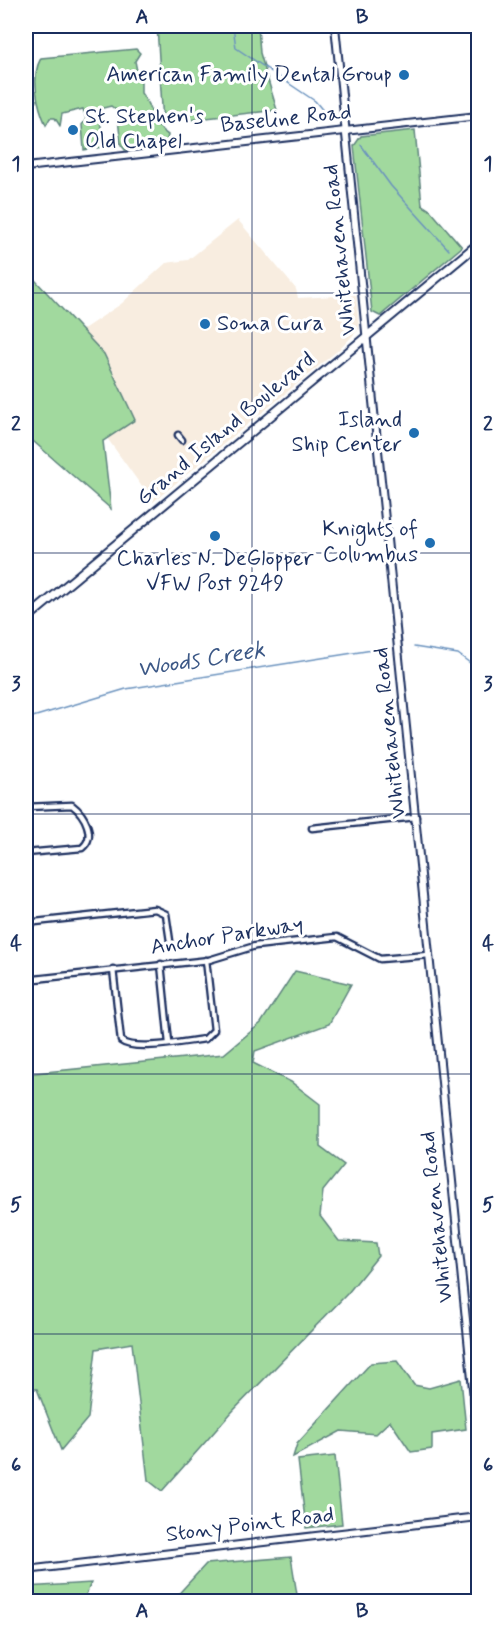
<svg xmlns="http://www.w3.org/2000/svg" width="504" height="1627" viewBox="0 0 504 1627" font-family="Mynerve,sans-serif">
  <rect width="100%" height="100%" fill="#fff"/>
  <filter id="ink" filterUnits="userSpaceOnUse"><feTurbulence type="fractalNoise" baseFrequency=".0167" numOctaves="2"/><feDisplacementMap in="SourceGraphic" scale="12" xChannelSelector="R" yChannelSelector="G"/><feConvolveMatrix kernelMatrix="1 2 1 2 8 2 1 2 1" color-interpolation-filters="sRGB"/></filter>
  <g filter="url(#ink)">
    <path fill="#f8ede0" d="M238,220L296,289L298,298L356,295L359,329L342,347L153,502L107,438L135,420L104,354L82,330L121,304L166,263L188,260Z"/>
    <g fill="#a1d99e" stroke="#5e847e" stroke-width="1.5">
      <path d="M157,26H258L260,53L277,110L163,123Z"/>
      <path d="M136,49L140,53L135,61L137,71L141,74V93C153,108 152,125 168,135L166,145L125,150L121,145L117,111L111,106L99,109L103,147L84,150L82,125L86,119L83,109L62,114L60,126L55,118H50L46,125C38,107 30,77 41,58Z"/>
      <path d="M415,130L422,205L430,210L462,247L380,316L372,312L354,146L361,136Z"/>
      <path d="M26,253L31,254L35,280L104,354L135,420L103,441L111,509L26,435Z"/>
      <path d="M295,971L351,984L329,1024L255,1051L253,1063L291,1082L320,1104V1147L344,1165L323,1191L320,1216L339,1241L376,1243L378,1256L348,1293L231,1413L162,1491L148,1480L132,1343L96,1349L88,1418L61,1450L37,1389L26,1388V1074L224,1054L261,1023Z"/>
      <path d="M397,1361L414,1385L429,1388L461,1379L466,1429L432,1434V1449L411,1452L390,1421L376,1434L341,1431L293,1457L297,1444L371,1363Z"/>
      <path d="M335,1456L342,1524L306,1528L298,1460Z"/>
      <path d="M291,1557L298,1601H172L206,1564Z"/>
      <path d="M91,1583L83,1601H26V1587Z"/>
    </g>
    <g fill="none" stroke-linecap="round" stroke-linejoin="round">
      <g stroke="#6a92be" stroke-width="1.5">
        <path d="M233,26L236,48L315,101L325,113"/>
        <path d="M361,145L391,186L449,250"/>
        <path d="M475,262L478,264"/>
        <path d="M414,647L458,654L478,669"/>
        <path d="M26,719L126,689L385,648"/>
      </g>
      <defs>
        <g id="minor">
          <path d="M178,435L182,440"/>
          <path d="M26,807L72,805C84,814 97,836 82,848L26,853"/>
          <path d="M312,828L416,817"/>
          <path d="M26,923L155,909L166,914L170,941"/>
          <path d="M161,964L169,1043"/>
          <path d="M113,969L121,1041C135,1052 187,1041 205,1039L214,1030L206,960"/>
          <path d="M26,980L209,960L255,946L337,937L380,959L429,955"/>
        </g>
        <g id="tertiary">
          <path d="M335,26L478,1438"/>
          <path d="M26,167L478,116"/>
          <path d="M26,1570L478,1517"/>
        </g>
        <path id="secondary" d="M26,619L478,244"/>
      </defs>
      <use href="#minor" stroke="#1b2f5e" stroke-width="9"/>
      <use href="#tertiary" stroke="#1b2f5e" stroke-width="10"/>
      <use href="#secondary" stroke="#1b2f5e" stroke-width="11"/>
      <use href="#minor" stroke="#fff" stroke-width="4.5"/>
      <use href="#tertiary" stroke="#fff" stroke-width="6"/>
      <use href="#secondary" stroke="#fff" stroke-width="7"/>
    </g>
  </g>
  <path fill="none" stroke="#1b2f5e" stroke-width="1.5" stroke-opacity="0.55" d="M252,26V1602M26,293H478M26,553H478M26,814H478M26,1074H478M26,1334H478"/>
  <g fill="#1f6fb2" stroke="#fff" stroke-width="2">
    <circle cx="404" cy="75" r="6"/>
    <circle cx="73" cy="130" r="6"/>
    <circle cx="205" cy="324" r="6"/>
    <circle cx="414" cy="433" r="6"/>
    <circle cx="215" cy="536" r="6"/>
    <circle cx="430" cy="543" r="6"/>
  </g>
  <g text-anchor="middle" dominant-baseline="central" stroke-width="6" stroke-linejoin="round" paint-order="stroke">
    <g font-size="22" fill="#1b2f5e" stroke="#fff" text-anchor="end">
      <text x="392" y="75">American Family Dental Group</text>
      <text x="85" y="117" text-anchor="start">St. Stephen's<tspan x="85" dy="25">Old Chapel</tspan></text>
      <text x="217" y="324" text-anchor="start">Soma Cura</text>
      <text x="402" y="420">Island<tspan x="402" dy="25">Ship Center</tspan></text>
      <text x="418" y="530">Knights of<tspan x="418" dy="25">Columbus</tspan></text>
      <text x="215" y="559" text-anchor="middle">Charles N. DeGlopper<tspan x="215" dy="25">VFW Post 9249</tspan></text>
    </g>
    <g font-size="22" fill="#1b2f5e" stroke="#fff">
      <text transform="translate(286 119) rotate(-6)">Baseline Road</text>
      <text transform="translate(340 250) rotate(-96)">Whitehaven Road</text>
      <text transform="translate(226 429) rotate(-40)">Grand Island Boulevard</text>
      <text transform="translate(390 733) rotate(-96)">Whitehaven Road</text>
      <text transform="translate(227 936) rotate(-9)">Anchor Parkway</text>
      <text transform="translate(437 1217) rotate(-96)">Whitehaven Road</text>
      <text transform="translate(250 1525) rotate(-7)">Stony Point Road</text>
    </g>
    <g font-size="24" font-style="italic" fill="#3c5886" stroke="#fff">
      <text transform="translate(201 660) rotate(-9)">Woods Creek</text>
    </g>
  </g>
  <rect width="504" height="1627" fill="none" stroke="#fff" stroke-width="66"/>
  <rect x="33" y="33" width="438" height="1561" fill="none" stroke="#1b2f5e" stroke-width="2"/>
  <g font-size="20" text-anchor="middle" font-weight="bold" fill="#1b2f5e">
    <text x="142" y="23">A</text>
    <text x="362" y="23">B</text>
    <text x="16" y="170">1</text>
    <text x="488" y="170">1</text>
    <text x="16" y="430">2</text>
    <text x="488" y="430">2</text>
    <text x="16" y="690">3</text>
    <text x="488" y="690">3</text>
    <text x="16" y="950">4</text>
    <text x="488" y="950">4</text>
    <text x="16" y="1211">5</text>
    <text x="488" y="1211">5</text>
    <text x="16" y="1471">6</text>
    <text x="488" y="1471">6</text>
    <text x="142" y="1617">A</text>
    <text x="362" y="1617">B</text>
  </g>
</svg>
